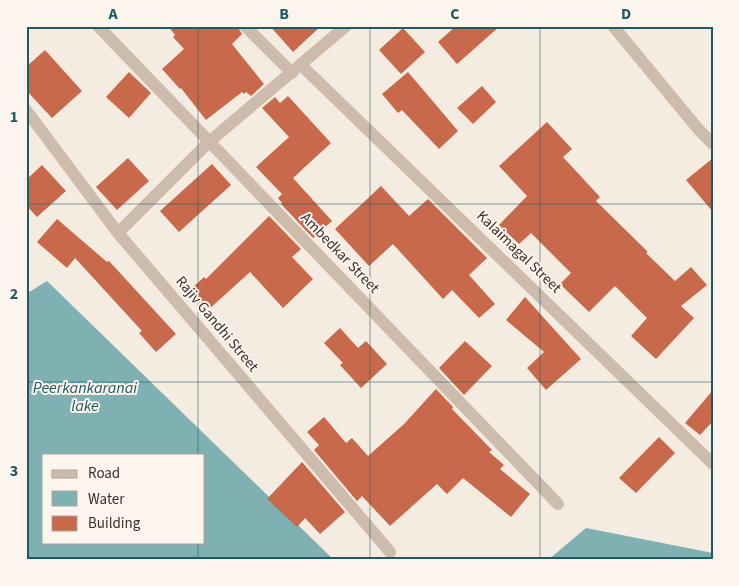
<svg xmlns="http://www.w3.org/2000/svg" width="739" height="586" viewBox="0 0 739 586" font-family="'Source Sans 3',sans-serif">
  <rect width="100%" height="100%" fill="#f4ebe1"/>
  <g fill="#7fb0b2" fill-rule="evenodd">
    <path d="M47,281L334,560H26V294ZM44,455H204V542H44Z"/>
    <path d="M586,528L713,553V560H548Z"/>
  </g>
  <g fill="#c8694b">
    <path d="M168,26H237L242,34L232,44L264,84L251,96L246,92L244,94L242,92L206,120L181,88L180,89L162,69L184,49L173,37L175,35Z"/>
    <path d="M270,26H321L293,52Z"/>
    <path d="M456,26H500L457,64L438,42Z"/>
    <path d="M403,28L425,52L401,74L379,50Z"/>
    <path d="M45,50L82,91L52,118L26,90V67Z"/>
    <path d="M129,72L151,93L129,118L106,97Z"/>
    <path d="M408,72L458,131L439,149L402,110L398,113L382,94Z"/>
    <path d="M482,86L496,102L473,124L457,108Z"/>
    <path d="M288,96L331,143L293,178L332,221L313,238L281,204L282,203L278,198L282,194L256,167L289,137L262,108L275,97L280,103Z"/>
    <path d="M547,122L572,149L563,157L600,197L596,201L648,252L646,253L675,281L691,267L707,285L681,306L694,318L656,359L631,336L647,318L615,286L589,312L560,284L571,273L531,233L519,244L499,225L527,196L499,166Z"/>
    <path d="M128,158L149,181L117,210L96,187Z"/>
    <path d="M713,158V212L686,180Z"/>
    <path d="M212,164L231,185L179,232L160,211Z"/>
    <path d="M42,165L66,191L37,217L26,205V180Z"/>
    <path d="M381,186L409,216L428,199L487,258L469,275L495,304L479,318L452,290L443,299L393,244L369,266L335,229Z"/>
    <path d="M269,216L301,249L292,257L313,279L283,308L250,272L207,311L189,291L204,277L206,279Z"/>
    <path d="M57,219L107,262L109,261L176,334L156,352L139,333L142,331L75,258L67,268L37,242Z"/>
    <path d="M525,297L581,359L546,390L527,368L544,352L506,320Z"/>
    <path d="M340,328L358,348L366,341L387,364L361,388L340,365L343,363L324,343Z"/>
    <path d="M465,341L492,366L464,395L439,368Z"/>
    <path d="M436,389L453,407L452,409L492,450L489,452L504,465L500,469L530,494L511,517L463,478L447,494L437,484L390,526L362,496L357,501L314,450L319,445L307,432L324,417L346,443L352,438L368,456L404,424Z"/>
    <path d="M713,390V421L700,435L685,423Z"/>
    <path d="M659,437L675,453L636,493L619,478Z"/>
    <path d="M302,462L345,512L320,534L305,518L297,527L267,499Z"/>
  </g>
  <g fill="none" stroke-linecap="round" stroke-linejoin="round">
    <g stroke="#cdbbac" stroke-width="12">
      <path d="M98,26L558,504"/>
      <path d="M245,26L292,73"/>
      <path d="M613,26L699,130L713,144"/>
      <path d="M301,65L713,464"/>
      <path d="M26,110L118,233L390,552"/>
      <path d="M118,233L210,141L346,26"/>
    </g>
  </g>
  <path fill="none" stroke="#1f5a5e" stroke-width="1" stroke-opacity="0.55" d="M198,26V455M370,26V560M540,26V560M26,204H713M26,382H713M198,542V560"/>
  <g text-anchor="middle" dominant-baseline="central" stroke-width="4" stroke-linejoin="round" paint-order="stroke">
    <g font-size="15" fill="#3b302b" stroke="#fbf5ee">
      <text transform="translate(519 252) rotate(44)">Kalaimagal Street</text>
      <text transform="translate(340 253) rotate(46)">Ambedkar Street</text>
      <text transform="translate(217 324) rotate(50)">Rajiv Gandhi Street</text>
    </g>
    <g font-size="16" font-style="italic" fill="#1f5a5e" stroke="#fbf5ee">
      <text x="85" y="388">Peerkankaranai<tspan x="85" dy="18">lake</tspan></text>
    </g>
  </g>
  <rect width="739" height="586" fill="none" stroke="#fbf5ee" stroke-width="55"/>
  <rect x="42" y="454" width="162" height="90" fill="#fbf5ee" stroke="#aea6a0"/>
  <rect x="52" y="470" width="25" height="8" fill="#cdbbac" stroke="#aea6a0"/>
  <text x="88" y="478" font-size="15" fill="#3b302b">Road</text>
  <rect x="52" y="491" width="25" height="15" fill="#7fb0b2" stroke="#aea6a0"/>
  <text x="88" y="504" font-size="15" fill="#3b302b">Water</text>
  <rect x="52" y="516" width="25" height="15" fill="#c8694b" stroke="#aea6a0"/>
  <text x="88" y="528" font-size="15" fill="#3b302b">Building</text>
  <rect x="28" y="28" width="684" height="530" fill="none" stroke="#1f5a5e" stroke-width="2"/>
  <g font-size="16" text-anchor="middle" font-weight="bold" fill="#1f5a5e">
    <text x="113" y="19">A</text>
    <text x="284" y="19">B</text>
    <text x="455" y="19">C</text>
    <text x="626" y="19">D</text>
    <text x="14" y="122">1</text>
    <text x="14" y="299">2</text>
    <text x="14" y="476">3</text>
  </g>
</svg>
